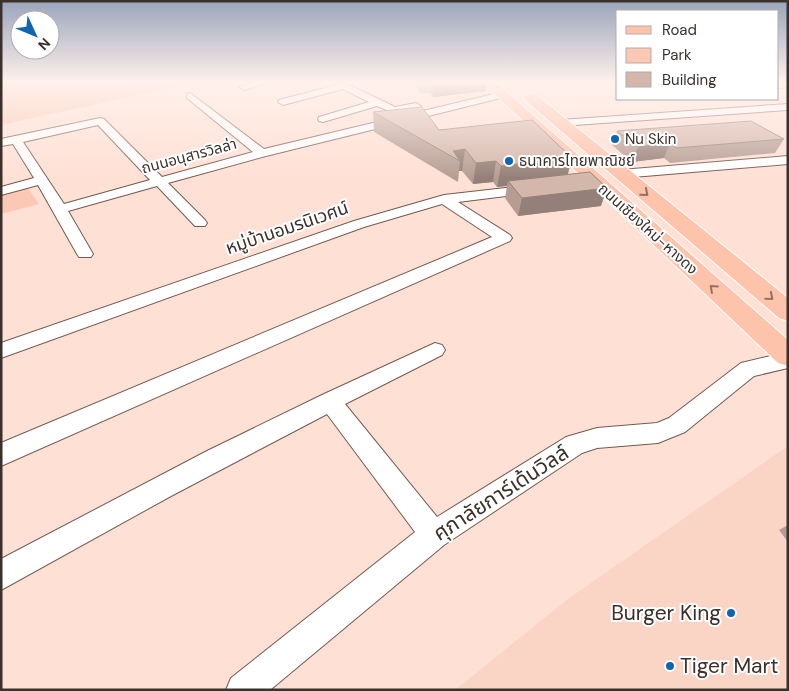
<svg xmlns="http://www.w3.org/2000/svg" width="789" height="691" viewBox="0 0 789 691" font-family="'DM Sans','Noto Sans Thai',sans-serif">
  <rect width="100%" height="100%" fill="#ffe0d5"/>
  <path fill="#fad4c5" d="M788,446V690H455L568,599Z"/>
  <g fill="#fac8b4">
    <path d="M1,81H204L1,125Z"/>
    <path d="M28,188L39,204L1,214V195Z"/>
  </g>
  <g fill="none" stroke-linecap="round" stroke-linejoin="round">
    <defs>
      <g id="minor">
        <path d="M258,81H274L244,90L239,87Z"/>
        <path d="M330,81H341L395,107L416,103L421,106L420,108L394,113L377,106L323,122L319,121L318,119L319,117L369,102L343,89L283,105L278,102L279,100L336,85Z"/>
        <path d="M785,81H788V87L779,88V84Z"/>
        <path d="M502,92L505,93V97L266,156L168,183L205,220L207,223L205,226H195L157,186L68,211L93,254L91,257H79L77,254L38,185L1,195V187L34,178L13,144L1,146V139L100,118L104,119L162,177L253,152L187,98V94L190,93L264,149ZM98,125L150,180L64,204L23,142Z"/>
        <path d="M788,104V110L560,126L555,123L560,120Z"/>
        <path d="M788,156V164L621,178L615,174L621,170Z"/>
        <path d="M532,185L537,186L539,189L537,192L458,202L510,235L512,238L510,241L1,466V443L492,237L442,204L364,227L1,358V343L354,221L444,195Z"/>
        <path d="M435,343L442,345L445,350L442,355L345,404L437,517L566,437L597,428L657,423L669,418L741,363L788,352V368L754,376L685,432L658,443L597,448L582,453L444,545L270,690H226L231,678L415,532L327,414L171,496L1,590V559L207,451L322,395Z"/>
      </g>
      <g id="primary">
        <path d="M481,81H494L788,340V366L778,363Z"/>
        <path d="M530,93L535,94L788,298V321L779,318L525,100L523,97Z"/>
      </g>
    </defs>
    <use href="#minor" stroke="#745a50" stroke-width="2"/>
    <use href="#primary" stroke="#fff" stroke-width="2"/>
    <use href="#minor" fill="#fff" fill-rule="evenodd"/>
    <use href="#primary" fill="#fec3ab" fill-rule="evenodd"/>
  </g>
  <g fill="#b69d93">
    <path d="M414,81H487L486,91L433,97L430,93H420Z"/>
    <path d="M373,112L439,130L572,158L568,174L601,206L518,216L505,198L507,186L497,187L493,182L473,184L462,171H459L458,182L374,132Z"/>
    <path d="M617,131L784,139L775,153L670,163L664,158L632,162L612,145Z"/>
    <path d="M788,525V542L779,530Z"/>
  </g>
  <g fill="#948078">
    <path d="M434,81H487L486,91L433,97Z"/>
    <path d="M670,143L664,158L632,162L638,147Z"/>
    <path d="M465,149L462,171H459L460,161L453,151Z"/>
    <path d="M572,158L566,180L508,181L507,186L497,187L501,166Z"/>
    <path d="M496,161L493,182L473,184L476,163Z"/>
    <path d="M607,188L601,206L518,216L522,198Z"/>
  </g>
  <g fill="#d4b7ab" stroke="#948078">
    <path d="M422,107L439,130L532,120L572,158L501,166L496,161L476,163L465,149L453,151L460,161L373,112Z"/>
    <path d="M751,121L784,139L676,148L670,143L638,147L617,131Z"/>
    <path d="M590,172L607,188L522,198L508,181Z"/>
  </g>
  <defs><path id="oneway-chevron" d="M-2-3.5L2.5 0L-2 3.5" fill="none" stroke-width="1.6" stroke-linecap="round" stroke-linejoin="round" transform="scale(1.25)"/></defs>
  <g stroke="#937265">
    <use href="#oneway-chevron" transform="translate(645 193) rotate(40)"/>
    <use href="#oneway-chevron" transform="translate(713 288) rotate(-138)"/>
    <use href="#oneway-chevron" transform="translate(770 297) rotate(40)"/>
  </g>
  <linearGradient id="sky" x2="0" y2="1"><stop stop-color="#99a4bb"/><stop offset="0.46" stop-color="#fff1ec"/><stop offset="1" stop-color="#fff1ec" stop-opacity="0"/></linearGradient>
  <rect width="789" height="178" fill="url(#sky)"/>
  <g fill="#1064b2" stroke="#fff" stroke-width="2">
    <circle cx="615" cy="139" r="5"/>
    <circle cx="509" cy="161" r="5"/>
    <circle cx="731" cy="613" r="5"/>
    <circle cx="670" cy="666" r="5"/>
  </g>
  <g text-anchor="middle" dominant-baseline="central" stroke-width="4" stroke-linejoin="round" paint-order="stroke">
    <g font-size="15" fill="#3b302b" stroke="#fff" text-anchor="start">
      <text x="625" y="139">Nu Skin</text>
      <text x="519" y="161">ธนาคารไทยพาณิชย์</text>
    </g>
    <g font-size="15" fill="#3b302b" stroke="#fff">
      <text transform="translate(189 156) rotate(-15)">ถนนอนุสารวิลล่า</text>
      <text transform="translate(648 229) rotate(42)">ถนนเชียงใหม่-หางดง</text>
    </g>
    <g font-size="18" fill="#3b302b" stroke="#fff">
      <text transform="translate(287 228) rotate(-19)">หมู่บ้านอมรนิเวศน์</text>
    </g>
    <g font-size="21" fill="#3b302b" stroke="#fff">
      <text transform="translate(501 493) rotate(-33)">ศุภาลัยการ์เด้นวิลล์</text>
    </g>
    <g font-size="21" fill="#3b302b" stroke="#fff" text-anchor="end">
      <text x="721" y="613">Burger King</text>
      <text x="680" y="666" text-anchor="start">Tiger Mart</text>
    </g>
  </g>
  <rect width="789" height="691" fill="none" stroke="#3b302b" stroke-width="5"/>
  <rect x="616" y="10" width="162" height="90" fill="#ffffff" stroke="#b1acaa"/>
  <rect x="626" y="26" width="25" height="8" fill="#fec3ab" stroke="#b1acaa"/>
  <text x="662" y="35" font-size="15" fill="#3b302b">Road</text>
  <rect x="626" y="48" width="25" height="15" fill="#fac8b4" stroke="#b1acaa"/>
  <text x="662" y="60" font-size="15" fill="#3b302b">Park</text>
  <rect x="626" y="72" width="25" height="15" fill="#d4b7ab" stroke="#b1acaa"/>
  <text x="662" y="85" font-size="15" fill="#3b302b">Building</text>
  <g transform="translate(35 35) rotate(134)"><circle r="24" fill="#ffffff" stroke="#b1acaa"/>
  <path d="M0-4L9 19L0 12L-9 19Z" fill="#1064b2"/>
  <text y="-8" font-size="14" font-weight="bold" text-anchor="middle" fill="#3b302b">N</text>
  </g>
</svg>
